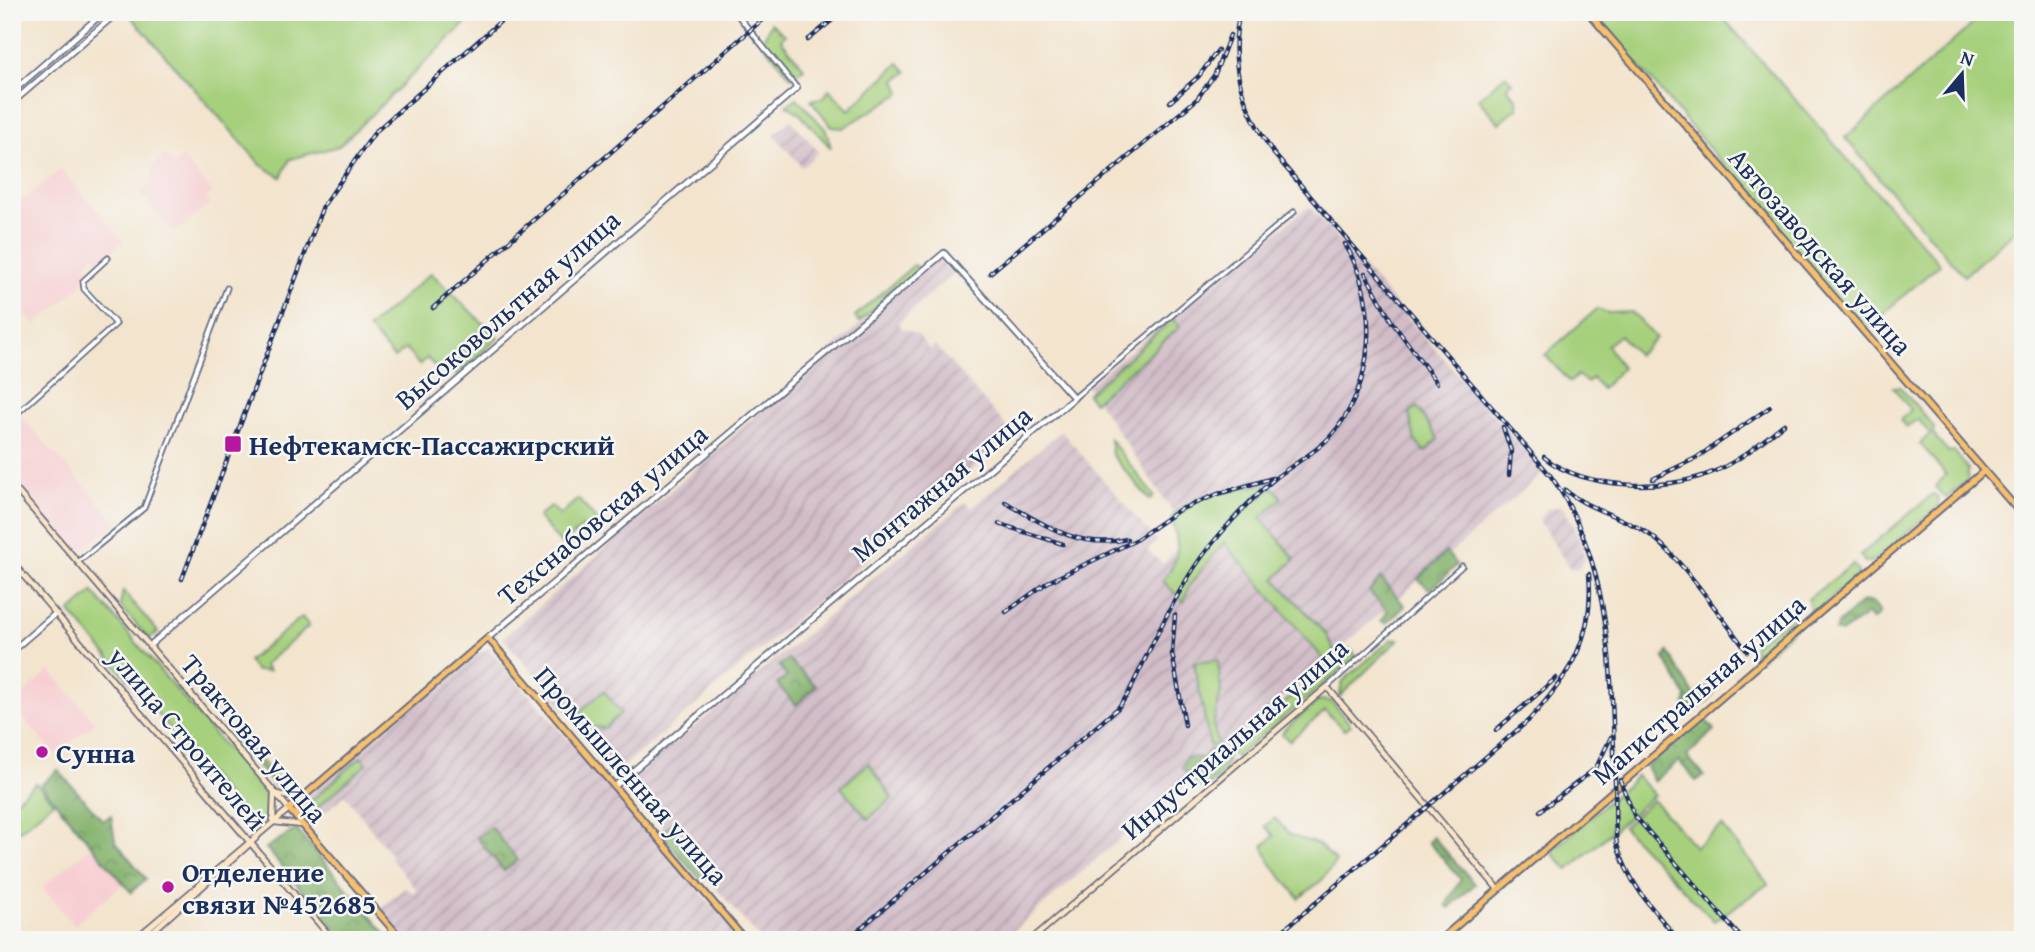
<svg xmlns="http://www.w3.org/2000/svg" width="2035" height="952" viewBox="0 0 2035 952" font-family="'Gentium Book Plus',serif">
  <defs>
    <pattern id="industrial-furrows" width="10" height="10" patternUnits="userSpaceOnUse" patternTransform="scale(1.75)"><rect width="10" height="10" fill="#d2bdc7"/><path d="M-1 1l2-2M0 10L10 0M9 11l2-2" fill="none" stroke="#aa9aa5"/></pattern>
    <pattern id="forest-crowns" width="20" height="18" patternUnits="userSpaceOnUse" patternTransform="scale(1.75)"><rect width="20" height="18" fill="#84b26c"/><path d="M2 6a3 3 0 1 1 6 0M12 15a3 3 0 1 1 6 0" fill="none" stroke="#6b915c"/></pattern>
  </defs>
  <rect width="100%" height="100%" fill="#f6f6f2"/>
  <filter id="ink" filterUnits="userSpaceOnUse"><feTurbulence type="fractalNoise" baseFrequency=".0143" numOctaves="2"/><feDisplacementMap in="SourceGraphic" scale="14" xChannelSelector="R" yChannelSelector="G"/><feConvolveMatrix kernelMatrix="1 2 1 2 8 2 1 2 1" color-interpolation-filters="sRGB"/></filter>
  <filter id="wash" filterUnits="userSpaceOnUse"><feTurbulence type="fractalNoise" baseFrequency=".00686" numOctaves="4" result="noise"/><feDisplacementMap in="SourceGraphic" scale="28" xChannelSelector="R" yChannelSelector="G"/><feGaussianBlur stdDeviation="1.57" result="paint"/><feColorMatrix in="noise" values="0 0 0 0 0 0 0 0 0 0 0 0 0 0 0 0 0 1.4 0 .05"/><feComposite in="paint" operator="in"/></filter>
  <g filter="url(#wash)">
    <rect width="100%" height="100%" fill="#f3e4cd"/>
    <g fill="#f7cfd3">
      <path d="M165,155L173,165L182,157L212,192L206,198L210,204L175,233L140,193L152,183V166Z"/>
      <path d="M61,169L123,241L99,262L94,256L87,261L89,268L80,287L35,325L12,298V209Z"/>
      <path d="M12,406L118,523L76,553L12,483Z"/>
      <path d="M50,670L94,721V724L55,754L12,705Z"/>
      <path d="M91,847L123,884L74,925L42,887Z"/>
    </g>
    <g fill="url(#industrial-furrows)">
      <path d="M791,120L819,152L802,167L774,135Z"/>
      <path d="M1309,206L1544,472L1003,940H761L626,784L965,502L971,508L1061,431L1157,541L1147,550L1163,564L1189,536L1087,386Z"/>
      <path d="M936,258L953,273L899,322L901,328L918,335L930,350L935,345L1013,434L618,771L503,638Z"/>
      <path d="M1562,506L1574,526L1585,557L1578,568L1570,569L1539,520L1547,509Z"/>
      <path d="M489,649L699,890L742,940H405L379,909L405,888L414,893L417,890L390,858L392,856L345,795L308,826L299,812L304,799L471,655Z"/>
    </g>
    <g fill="#a6d07c" stroke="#60806d" stroke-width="2">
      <path d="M127,12H477L339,146L290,159L281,177L261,165Z"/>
      <path d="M1593,12H1718L1940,264L1864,330Z"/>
      <path d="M1986,12H2023V223L1964,276L1845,138Z"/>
      <path d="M771,23L785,35L781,40L804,68L791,77L762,42Z"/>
      <path d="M899,63L907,72L896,80L901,93L843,128L832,127L811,100L824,97L829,89L849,110Z"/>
      <path d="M1505,75L1512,82L1507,87L1517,99L1518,107L1499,123L1478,99Z"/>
      <path d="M797,98L826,130L831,148L799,113L787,105Z"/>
      <path d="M914,265L919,269L859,322L855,316Z"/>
      <path d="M431,273L498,338L456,375L446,364L438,370L427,358L419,365L406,349L394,358L368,328Z"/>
      <path d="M1597,309L1608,313L1632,312L1656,338L1638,355L1620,335L1607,345L1622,368L1602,389L1592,378L1587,383L1578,375L1570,382L1545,355Z"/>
      <path d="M1173,319L1180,327L1094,402L1087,394Z"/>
      <path d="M1893,387H1900L1934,427L1933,434L1948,452L1954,451L1968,469L1967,481L1946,498L1935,487L1946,475L1920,443L1930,434L1918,419L1906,427L1900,420L1911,410Z"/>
      <path d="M1417,407L1438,439L1425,452L1415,441L1409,413Z"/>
      <path d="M1110,439L1154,496L1150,500L1112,455Z"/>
      <path d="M1271,483L1258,500L1273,487L1282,498L1261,518L1295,559L1275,579L1327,635L1335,653L1350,649L1357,657L1236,757L1231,753L1233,745L1317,675L1327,663L1224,542L1189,586L1184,602L1163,581C1181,558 1180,544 1171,518C1193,492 1239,490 1271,483Z"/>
      <path d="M1933,494L1938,497L1939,506L1872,562H1865L1860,555Z"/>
      <path d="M578,499L602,526L590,536L582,527L562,545L538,517L551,506L560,515Z"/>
      <path d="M1853,564L1859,574L1811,615L1808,599Z"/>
      <path d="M123,591L158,632L149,639L120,606Z"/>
      <path d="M93,592L266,795L271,814L254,827L70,612Z"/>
      <path d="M302,617L309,626L264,665L269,671H256L248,661Z"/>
      <path d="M1792,617L1796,618L1798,625L1760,660L1753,658L1754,644Z"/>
      <path d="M1392,639H1399L1339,697L1343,681Z"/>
      <path d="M1218,660L1221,692L1213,725L1218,745L1210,746L1194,663Z"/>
      <path d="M604,691L621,713L605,728L591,727L579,712Z"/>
      <path d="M1319,700L1331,701L1351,725L1344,730L1325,711L1289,741L1282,734L1284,730Z"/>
      <path d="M361,757L367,764L305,818L301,814L303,808Z"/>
      <path d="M869,763L892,798L868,819L841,787Z"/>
      <path d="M1637,776L1654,795L1568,870L1551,852Z"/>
      <path d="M36,783L53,802L19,831L12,824V803Z"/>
      <path d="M1653,800L1695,847L1722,826L1768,884L1714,921L1623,827Z"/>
      <path d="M1275,818L1290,835L1319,845L1336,861L1322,880L1299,898L1271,864L1263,846L1274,836L1265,826Z"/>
    </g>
    <g fill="url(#forest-crowns)" stroke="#507065" stroke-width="2">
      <path d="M1446,552L1457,565L1430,590L1418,579Z"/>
      <path d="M1381,578L1405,606L1387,623L1381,621L1388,611L1369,592Z"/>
      <path d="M1863,601L1872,603L1880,612L1876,618L1871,619L1868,614L1841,633L1835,631L1838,624Z"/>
      <path d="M1668,652L1695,696L1702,689L1717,685C1712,700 1702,707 1688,712L1684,709L1687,697L1664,658Z"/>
      <path d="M788,659L816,686L796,705L777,684L787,676L779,666Z"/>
      <path d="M1704,718L1714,730L1687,756L1704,776L1696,781L1679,761L1654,781L1646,767Z"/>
      <path d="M234,729L289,792L283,793L278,789L230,734Z"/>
      <path d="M1209,750L1228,755C1228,771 1217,784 1201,788L1182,768L1186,757L1205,758Z"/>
      <path d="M58,770L103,821L111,815L115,841L146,879L131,892L41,785Z"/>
      <path d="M671,823L679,833L675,837L708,874L701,880L660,833Z"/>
      <path d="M491,827L518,860L504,871L477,838Z"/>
      <path d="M296,829L391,940H344L266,848Z"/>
      <path d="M1433,837L1475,884L1449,908L1446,905L1461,879L1428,842Z"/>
    </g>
  </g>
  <g filter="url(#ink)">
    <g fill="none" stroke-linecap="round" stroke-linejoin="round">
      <defs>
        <g id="minor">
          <path d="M735,12L797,88"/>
          <path d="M1074,398L1294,212"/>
          <path d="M12,418L116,324L84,289L83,281L108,258"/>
          <path d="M78,562L144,508L227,288"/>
          <path d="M1327,687L1462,566"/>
        </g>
        <g id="tertiary">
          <path d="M12,92L104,12"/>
          <path d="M12,103L118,12"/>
          <path d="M488,638L944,253L1074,398L615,786"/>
          <path d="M149,646L797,88"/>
          <path d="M12,651L55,614"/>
        </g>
        <g id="secondary">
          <path d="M12,485L289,809L134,940"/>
          <path d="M12,562L333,940"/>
          <path d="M273,821L274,793L289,797L305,794"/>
          <path d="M274,822L302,825"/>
          <path d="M143,940L257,837"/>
          <path d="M1031,940L1327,687L1498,889"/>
        </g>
        <g id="primary">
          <path d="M1588,12L2023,516"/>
          <path d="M300,820L297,809L302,800"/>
          <path d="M402,940L289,809L488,638L745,940"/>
          <path d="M1440,940L1984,471"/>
        </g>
      </defs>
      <use href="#minor" stroke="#676e85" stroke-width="7"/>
      <use href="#tertiary" stroke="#676e85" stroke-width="8"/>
      <use href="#secondary" stroke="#676e85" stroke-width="8"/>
      <use href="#primary" stroke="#676e85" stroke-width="9"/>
      <use href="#minor" stroke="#fff" stroke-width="3.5"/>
      <use href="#tertiary" stroke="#fff" stroke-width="4.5"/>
      <use href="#secondary" stroke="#fce5c4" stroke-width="4.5"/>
      <use href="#primary" stroke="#f8bf6c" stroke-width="5"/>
      <defs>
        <g id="rail">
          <path d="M1240,12C1227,66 1244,110 1274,154L1550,475C1614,564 1611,676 1615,781C1616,803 1614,824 1617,845C1629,884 1653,910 1679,940"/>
          <path d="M808,40L842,12"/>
          <path d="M1170,102L1199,76L1218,50"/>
          <path d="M990,273L1197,99L1215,74L1230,35"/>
          <path d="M1365,273L1392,322L1437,383"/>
          <path d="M433,308L771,12"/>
          <path d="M1503,427L1511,451L1509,475"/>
          <path d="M1544,457C1584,490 1666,492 1713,472C1739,462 1762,441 1784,424"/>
          <path d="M1653,479L1696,458L1770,407"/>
          <path d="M1565,490C1590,511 1624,516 1650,535C1681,557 1722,619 1747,651"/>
          <path d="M1005,502C1044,525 1080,550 1127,539"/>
          <path d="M999,524L1063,544"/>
          <path d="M182,579L323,206L375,132L511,12"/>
          <path d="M1006,612L1048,582L1134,541L1179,510L1218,494L1273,478"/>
          <path d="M1175,615L1172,653L1185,725"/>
          <path d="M1496,730L1556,678"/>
          <path d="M1620,780L1634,815L1743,940"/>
          <path d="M1540,811L1596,768L1611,737"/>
          <path d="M847,940L1118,708L1128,694C1151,648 1179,583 1211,545C1230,522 1255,495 1278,476C1295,463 1313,454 1329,438C1376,387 1380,303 1345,244"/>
          <path d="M1272,940L1529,720C1570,675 1595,637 1589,574"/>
        </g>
      </defs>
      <use href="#rail" stroke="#1b2f5e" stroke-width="4.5"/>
      <use href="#rail" stroke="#f6f6f2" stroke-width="2" stroke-dasharray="5" stroke-linecap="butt"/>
    </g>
  </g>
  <g fill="#b5179e" stroke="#f6f6f2" stroke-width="2.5">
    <rect x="224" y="435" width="18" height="18" rx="3.5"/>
    <circle cx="42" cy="752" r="7"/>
    <circle cx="168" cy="887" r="7"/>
  </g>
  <g text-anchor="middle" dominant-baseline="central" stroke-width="5" stroke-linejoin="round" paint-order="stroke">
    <g font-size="28" fill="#1b2f5e" stroke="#f6f6f2">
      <text transform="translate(1821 251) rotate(49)">Автозаводская улица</text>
      <text transform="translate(507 309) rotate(-41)">Высоковольтная улица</text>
      <text transform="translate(941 483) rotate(-40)">Монтажная улица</text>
      <text transform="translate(602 514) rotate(-40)">Техснабовская улица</text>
      <text transform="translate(1698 689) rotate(-41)">Магистральная улица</text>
      <text transform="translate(188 738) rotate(50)">улица Строителей</text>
      <text transform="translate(255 738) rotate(50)">Трактовая улица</text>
      <text transform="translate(1234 738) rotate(-41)">Индустриальная улица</text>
      <text transform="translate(632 775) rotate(49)">Промышленная улица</text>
    </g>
    <g font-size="28" font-weight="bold" fill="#1b2f5e" stroke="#f6f6f2" text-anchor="start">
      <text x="249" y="444">Нефтекамск-Пассажирский</text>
      <text x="56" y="752">Сунна</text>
      <text x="182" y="871">Отделение<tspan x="182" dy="32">связи №452685</tspan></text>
    </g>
  </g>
  <rect width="2035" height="952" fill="none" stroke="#f6f6f2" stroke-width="42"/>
  <g transform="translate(1962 74) rotate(19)" stroke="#f6f6f2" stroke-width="5" paint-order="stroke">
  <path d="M0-5L12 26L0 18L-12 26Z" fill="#1b2f5e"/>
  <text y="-10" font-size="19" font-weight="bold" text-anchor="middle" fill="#1b2f5e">N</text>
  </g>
</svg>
